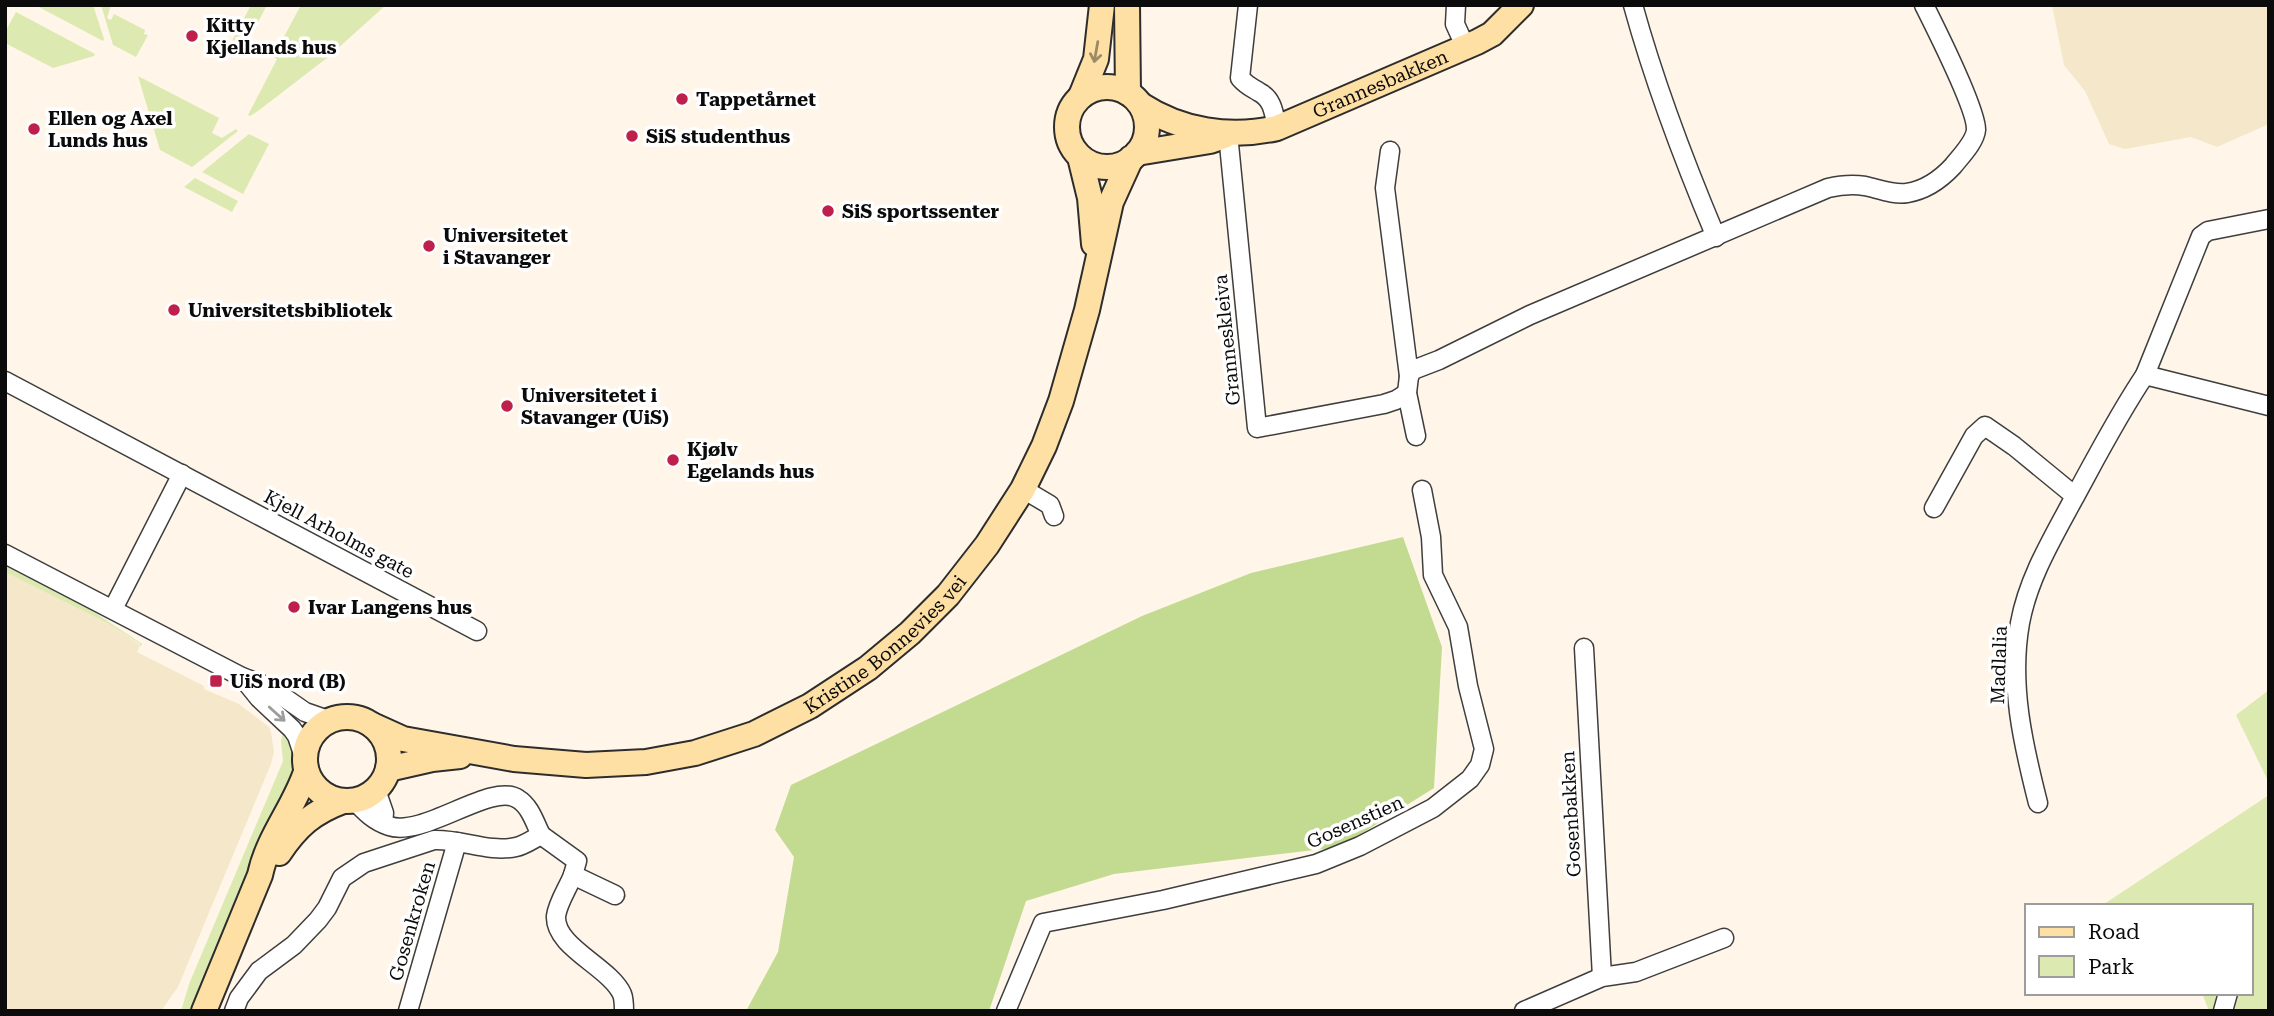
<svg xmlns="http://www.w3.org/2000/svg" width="2274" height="1016" viewBox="0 0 2274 1016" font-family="'Roboto Serif',serif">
  <rect width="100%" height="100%" fill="#fff6e9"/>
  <g fill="#f5e7c9">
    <path d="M2052,5H2269V124L2217,147L2191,137L2125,149L2109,144L2085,91L2064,65Z"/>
    <path d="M5,572L109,624L140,645L137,652L204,686V689L239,704L269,727L271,732L274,752L271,764L178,987L161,1011H5Z"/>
  </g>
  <g fill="#dceab2">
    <path d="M35,5H93L104,39L103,41Z"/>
    <path d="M101,5H111L107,18L111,20L114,14L145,30L144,34L148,35L136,57L113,45Z"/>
    <path d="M251,5H267L242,53L238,51L237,53L228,49Z"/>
    <path d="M301,5H386L327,58L258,111L250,116L248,115L277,59L273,57Z"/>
    <path d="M16,12L95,54L94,56L53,68L5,43V32Z"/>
    <path d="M138,76L219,118L212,133L222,138L236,129L238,131L192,167L160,150Z"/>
    <path d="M249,134L269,144L243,194L202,172Z"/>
    <path d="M195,178L238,201L232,212L184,187Z"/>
    <path d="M5,566L91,610L142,644L140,647V644L109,624L5,572Z"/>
    <path d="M2269,690V783L2236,715Z"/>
    <path d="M284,730L291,743L295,771L191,1011H181L189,984L283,761L281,741Z"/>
    <path d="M2269,795V1011H2209L2202,993H2251V906H2101Z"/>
  </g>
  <path fill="#c3db91" d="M1403,537L1442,647L1434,788L1340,847L1114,874L1026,901L989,1011H746L778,952L794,857L775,830L791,785L1142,616L1251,573Z"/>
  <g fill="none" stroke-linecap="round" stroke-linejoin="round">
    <defs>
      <g id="street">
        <path d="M1248,5L1240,78C1247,86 1251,87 1259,92C1273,99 1274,114 1277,128"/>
        <path d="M1456,5L1455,24L1465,46"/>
        <path d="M1633,5C1655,85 1684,161 1716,237"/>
        <path d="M1228,134L1257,428L1384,404L1396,400L1407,393"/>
        <path d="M1390,151L1385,188L1409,376L1407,393L1416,436"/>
        <path d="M2145,375L2201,236L2208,231L2269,219"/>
        <path d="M1409,376L1413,370L1439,360L1530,315L1828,188C1841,185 1852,184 1865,186C1879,189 1893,195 1907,193C1926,190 1940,180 1953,166C1960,157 1975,142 1976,130C1977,110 1935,27 1924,5"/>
        <path d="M5,381L477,631"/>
        <path d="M1023,489L1050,505L1054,516"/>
        <path d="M1934,508L1974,436L1985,426L2014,446L2075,496"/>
        <path d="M5,554L242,677L269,687L305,712L328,720"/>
        <path d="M113,609L182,474"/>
        <path d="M1584,648L1602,977"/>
        <path d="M242,677L259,698L292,729L297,736L304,757"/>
        <path d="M376,790L384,813L383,823"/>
        <path d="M2038,803C2023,744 2009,684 2020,623C2028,579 2052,539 2073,500C2096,458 2118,415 2145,375L2269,406"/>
        <path d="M541,835L577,861L573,875L615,895"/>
        <path d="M573,875C568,888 558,902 556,916C554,947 610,967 622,994C624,999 624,1006 624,1011"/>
        <path d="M234,1011L239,998L259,971L294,945L318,920L327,908L342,878L364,863L434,840C462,839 489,853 516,847C525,845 533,839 541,835C535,823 530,806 518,799C492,781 424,838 389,826C374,821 365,812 355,801"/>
        <path d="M408,1011L457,842"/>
        <path d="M1006,1011L1043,923L1163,900L1316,864L1360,846L1433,808L1470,779L1480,765L1484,749L1468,686L1458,627L1433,575L1431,537L1422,490"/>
        <path d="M1524,1011L1602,977L1636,972L1724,938"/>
        <path d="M2223,1011L2228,993"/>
      </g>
      <g id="secondary">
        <path d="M1127,5L1128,93"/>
        <circle cx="1107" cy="127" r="40"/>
        <path d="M1081,96L1096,59L1102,5"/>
        <path id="s1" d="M1141,105C1181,131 1230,139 1277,128L1477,42L1492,34L1521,5"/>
        <path d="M1137,153L1210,141L1224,136"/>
        <path d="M1080,157L1090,198L1094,244"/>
        <circle cx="347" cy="759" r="42"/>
        <path id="s2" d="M372,725L403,739L514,759L586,765L646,762L695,753L754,734L810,706L868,668L910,633L948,595L987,545L1023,489L1044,446L1061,401L1087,310L1111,202L1131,158"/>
        <path d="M388,769L432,759L460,756"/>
        <path d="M279,853C297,826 313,812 343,801"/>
        <path d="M204,1011L260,875C268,837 294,808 306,772"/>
      </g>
    </defs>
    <use href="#street" stroke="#3e3e3e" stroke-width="21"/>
    <use href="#secondary" stroke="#2d2d2d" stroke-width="28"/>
    <use href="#street" stroke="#fff" stroke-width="18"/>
    <use href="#secondary" stroke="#ffe0a4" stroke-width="24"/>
  </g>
  <defs><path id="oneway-shaft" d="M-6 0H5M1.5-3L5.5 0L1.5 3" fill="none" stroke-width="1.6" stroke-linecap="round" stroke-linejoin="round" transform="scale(1.75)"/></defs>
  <use stroke="#9d8b67" href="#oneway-shaft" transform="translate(1096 52) rotate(100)"/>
  <use stroke="#9d9d9d" href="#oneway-shaft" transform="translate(277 714) rotate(42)"/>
  <g fill="#be1f4b" stroke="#fff" stroke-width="2.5">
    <circle cx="192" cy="36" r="7"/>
    <circle cx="682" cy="99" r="7"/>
    <circle cx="34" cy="129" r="7"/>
    <circle cx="632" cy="136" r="7"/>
    <circle cx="828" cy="211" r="7"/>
    <circle cx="429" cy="246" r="7"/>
    <circle cx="174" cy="310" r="7"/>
    <circle cx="507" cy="406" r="7"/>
    <circle cx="673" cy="460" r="7"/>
    <circle cx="294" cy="607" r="7"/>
    <rect x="209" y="674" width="14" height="14" rx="3.5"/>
  </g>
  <g text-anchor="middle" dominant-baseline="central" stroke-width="7" stroke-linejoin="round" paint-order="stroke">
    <g font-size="19" font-weight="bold" fill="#0b0b0b" stroke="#fff" text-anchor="start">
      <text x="206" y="25">Kitty<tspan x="206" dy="22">Kjellands hus</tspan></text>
      <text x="696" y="99">Tappetårnet</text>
      <text x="48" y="118">Ellen og Axel<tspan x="48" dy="22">Lunds hus</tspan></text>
      <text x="646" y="136">SiS studenthus</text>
      <text x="842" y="211">SiS sportssenter</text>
      <text x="443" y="235">Universitetet<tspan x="443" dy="22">i Stavanger</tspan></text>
      <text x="188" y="310">Universitetsbibliotek</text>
      <text x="521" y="395">Universitetet i<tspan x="521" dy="22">Stavanger (UiS)</tspan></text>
      <text x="687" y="449">Kjølv<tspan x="687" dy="22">Egelands hus</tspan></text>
      <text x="308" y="607">Ivar Langens hus</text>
      <text x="230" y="681">UiS nord (B)</text>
    </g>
    <g font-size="19" fill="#0b0b0b" stroke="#fff">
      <text stroke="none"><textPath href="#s1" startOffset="254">Grannesbakken</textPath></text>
      <text transform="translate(1227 340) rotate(-96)">Granneskleiva</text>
      <text transform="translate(339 534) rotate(28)">Kjell Arholms gate</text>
      <text stroke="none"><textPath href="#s2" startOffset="551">Kristine Bonnevies vei</textPath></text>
      <text transform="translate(1999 665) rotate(-88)">Madlalia</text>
      <text transform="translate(1571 814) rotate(-93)">Gosenbakken</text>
      <text transform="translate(1355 822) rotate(-24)">Gosenstien</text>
      <text transform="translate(412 921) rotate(-74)">Gosenkroken</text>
    </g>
  </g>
  <rect width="2274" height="1016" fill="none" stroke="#0b0b0b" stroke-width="14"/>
  <rect x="2025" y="904" width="228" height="91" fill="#ffffff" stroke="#9d9d9d" stroke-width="2"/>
  <rect x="2039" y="927" width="35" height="10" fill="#ffe0a4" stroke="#9d9d9d" stroke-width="2"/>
  <text x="2088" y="939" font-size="21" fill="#0b0b0b">Road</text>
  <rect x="2039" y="956" width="35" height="21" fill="#dceab2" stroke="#9d9d9d" stroke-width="2"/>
  <text x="2088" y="974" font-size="21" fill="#0b0b0b">Park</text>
</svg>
